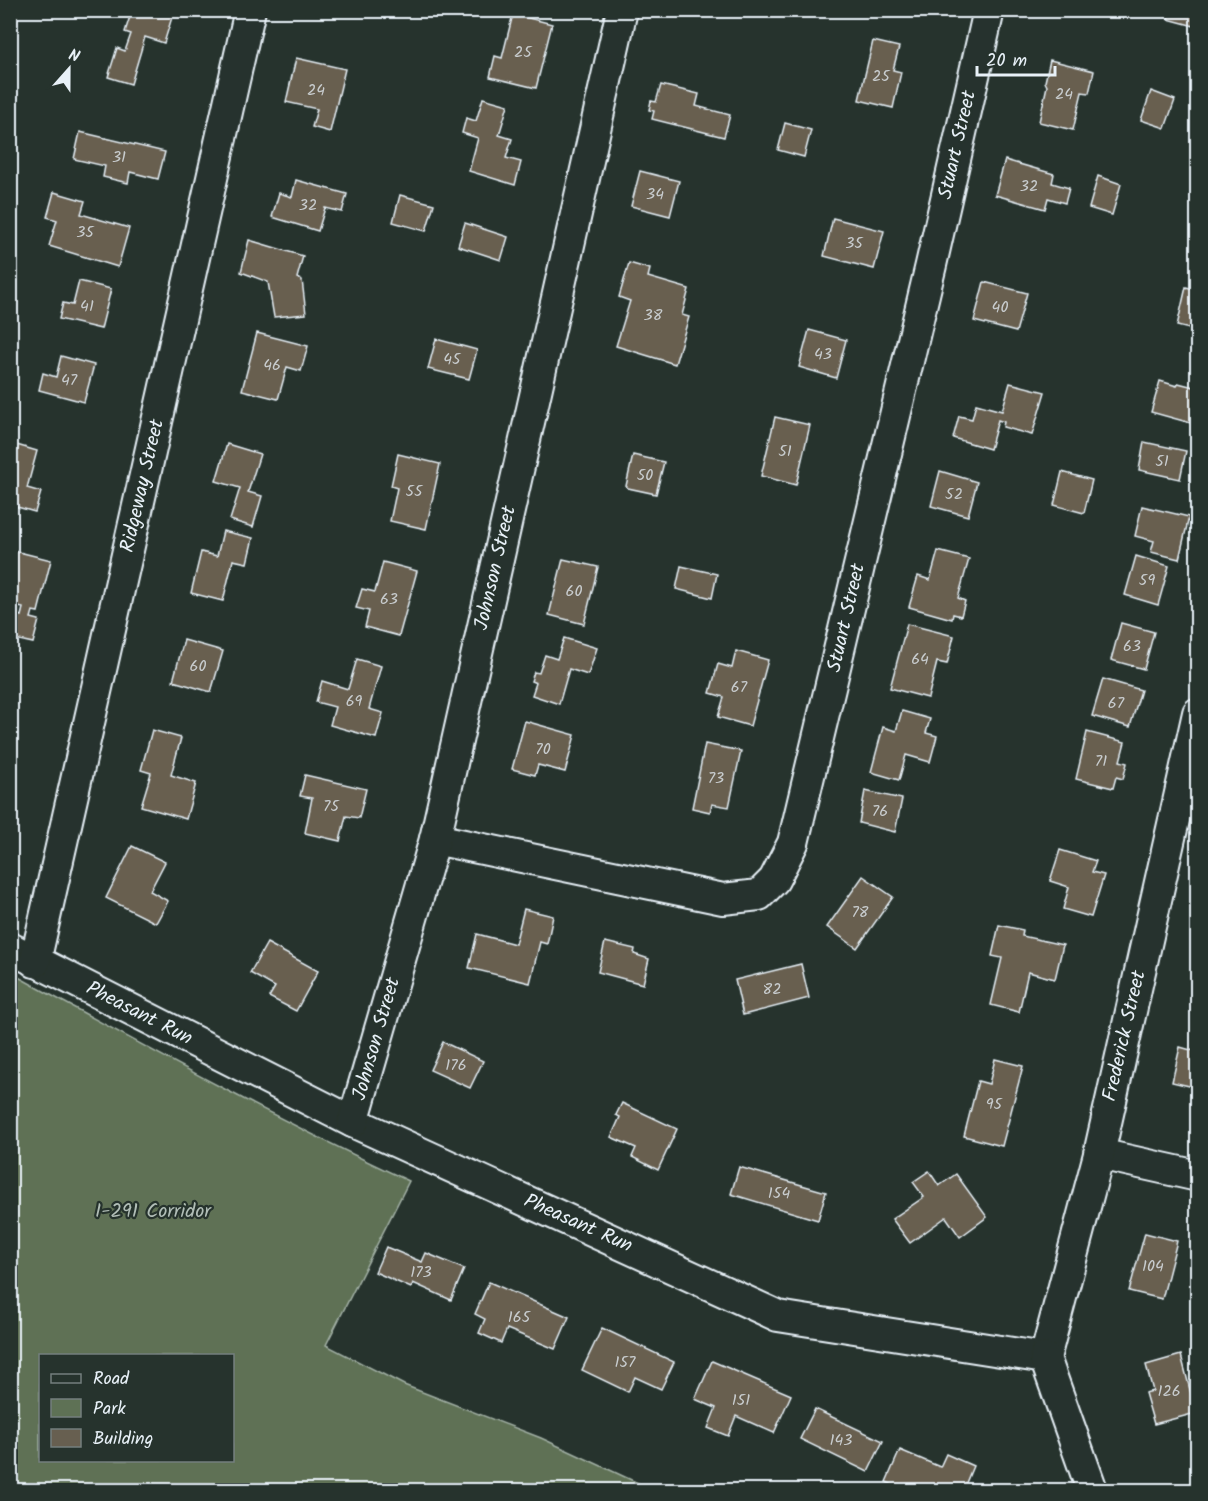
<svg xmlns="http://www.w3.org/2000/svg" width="1208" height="1501" viewBox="0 0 1208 1501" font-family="Kalam,sans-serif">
  <rect width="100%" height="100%" fill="#26332d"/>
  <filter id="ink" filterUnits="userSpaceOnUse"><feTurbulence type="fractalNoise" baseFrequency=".0167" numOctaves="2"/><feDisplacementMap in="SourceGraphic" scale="12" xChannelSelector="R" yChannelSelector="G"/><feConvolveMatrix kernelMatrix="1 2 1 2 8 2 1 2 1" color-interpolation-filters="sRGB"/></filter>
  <g filter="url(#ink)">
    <path fill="#5e7155" stroke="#a3b1a6" stroke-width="1.5" fill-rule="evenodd" d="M11,973C142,1045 273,1118 409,1181L326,1345L404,1385L541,1438L653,1490H11ZM40,1356H232V1460H40Z"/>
    <g fill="#675f50" stroke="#e8f1f8" stroke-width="1.5">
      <path d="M132,10H161L173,14L164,43L145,37L131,84L108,77L117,48L125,51L131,34L125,32Z"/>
      <path d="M1170,10H1198V27L1168,19Z"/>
      <path d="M513,14L552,24L536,88L490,77L495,56L502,58Z"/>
      <path d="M873,41L899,47L893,70L901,72L893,108L859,100Z"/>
      <path d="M296,58L345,69L330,132L312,127L317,109L286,102Z"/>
      <path d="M1050,60L1094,71L1089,93L1082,92L1073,130L1039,122L1047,86L1045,82Z"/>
      <path d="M661,85L699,94L696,106L730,115L724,137L652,119L654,111L649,110L651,101L656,102Z"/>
      <path d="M1151,91L1175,100L1165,128L1141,120Z"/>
      <path d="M483,98L508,105L499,135L512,139L506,158L521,162L515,185L469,171L478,138L462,133L466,118L476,121Z"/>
      <path d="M785,123L811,130L804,157L778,150Z"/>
      <path d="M80,132L165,152L158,179L130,172L128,183L103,177L105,166L74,159Z"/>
      <path d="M1005,160L1054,174L1052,183L1069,188L1065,203L1048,198L1045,209L995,195Z"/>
      <path d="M640,171L679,181L670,216L631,206Z"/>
      <path d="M1098,176L1121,184L1112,215L1089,208Z"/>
      <path d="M296,180L347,194L342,212L325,208L318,231L272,217L279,193L292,197Z"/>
      <path d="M54,192L85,201L81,214L129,228L118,267L49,246L57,220L47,217Z"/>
      <path d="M400,195L434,204L426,231L393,222Z"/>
      <path d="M833,218L884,231L874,269L824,256Z"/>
      <path d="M465,223L508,237L501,260L458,246Z"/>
      <path d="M249,240L303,256L297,278L302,280L306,314L274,317L268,282L241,272Z"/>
      <path d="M629,263L650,269L648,277L689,289L682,315L689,317L675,364L616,346L630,301L619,297Z"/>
      <path d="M79,281L111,289L101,329L59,319L63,303L73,305Z"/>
      <path d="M984,282L1027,293L1016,332L974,321Z"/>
      <path d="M1186,287L1198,290V331L1177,326Z"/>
      <path d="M809,330L846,340L836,378L799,367Z"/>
      <path d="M257,333L308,346L301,371L287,367L278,399L242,390Z"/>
      <path d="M436,339L477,350L469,379L428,369Z"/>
      <path d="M61,356L94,365L84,402L39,390L43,373L56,377Z"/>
      <path d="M1160,381L1177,386L1178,383L1198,388V425L1151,412Z"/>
      <path d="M1010,383L1045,392L1032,435L1003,427L1004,422L998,420L990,449L953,438L959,416L972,419L976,404L1002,411Z"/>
      <path d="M775,417L810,425L796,485L761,476Z"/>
      <path d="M1144,442L1186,451L1180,479L1139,470Z"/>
      <path d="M10,443L37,451L27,488L41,492L35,512L10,505Z"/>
      <path d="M227,444L260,454L248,492L262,496L253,527L230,520L240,488L216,481Z"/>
      <path d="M398,454L440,464L426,529L390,521L397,488L391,486Z"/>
      <path d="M633,455L664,462L656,494L628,488L626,486Z"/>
      <path d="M940,471L977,482L968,516L931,506Z"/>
      <path d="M1062,472L1092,480L1084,513L1054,505Z"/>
      <path d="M1142,506L1189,517L1179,559L1151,552L1154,541L1135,536Z"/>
      <path d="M223,531L253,538L247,563L233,560L223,601L191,593L201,552L217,556Z"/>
      <path d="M15,551L51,560L38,612L33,611L31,618L39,620L33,643L10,638L11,613L21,616L23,608L10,605V569Z"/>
      <path d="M938,551L969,559L958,598L965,601L961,616L953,614L952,619L909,607L918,576L930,580Z"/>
      <path d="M1136,556L1169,566L1158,605L1125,595Z"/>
      <path d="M563,559L598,567L584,624L549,615Z"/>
      <path d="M383,562L417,571L399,636L365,627L369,611L356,608L362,589L375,592Z"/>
      <path d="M681,566L717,574L712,598L676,589Z"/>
      <path d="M1121,623L1154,632L1144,669L1111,660Z"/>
      <path d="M907,624L954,636L947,664L937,662L928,698L890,688Z"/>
      <path d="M564,638L597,648L588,675L569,669L559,704L532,695L536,683L531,681L534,672L539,673L545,655L557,659Z"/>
      <path d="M184,640L223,651L211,692L173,681Z"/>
      <path d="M736,651L768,660L750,726L718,717L724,697L710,693L718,664L732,668Z"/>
      <path d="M357,659L381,666L369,709L383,713L376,738L330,725L335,707L316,702L322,681L348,689Z"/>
      <path d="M1103,679L1141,690L1130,727L1092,716Z"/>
      <path d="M902,711L930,719L926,733L937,736L930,762L906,755L899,780L871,772L883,727L896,731Z"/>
      <path d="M525,721L575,735L565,772L538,765L535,775L512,769Z"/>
      <path d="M152,730L181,738L171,775L196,783L186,819L141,806L151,773L141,770Z"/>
      <path d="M1087,732L1125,742L1120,761L1127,763L1123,779L1116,777L1113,788L1076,779Z"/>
      <path d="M705,744L741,751L729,807L712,804L710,812L692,808Z"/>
      <path d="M305,775L366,789L359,818L346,816L340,841L305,833L312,798L300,796Z"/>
      <path d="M865,791L902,799L895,832L859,823Z"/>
      <path d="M132,846L165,862L150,891L168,901L156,923L106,898Z"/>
      <path d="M1060,850L1096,861L1092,872L1104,875L1091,917L1063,909L1069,887L1050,881Z"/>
      <path d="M863,876L893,897L857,948L827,927Z"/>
      <path d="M524,909L553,916L547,944L540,942L530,983L469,968L477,934L515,944Z"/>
      <path d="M999,925L1023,930L1022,936L1063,945L1055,979L1028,972L1019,1012L991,1005L1002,958L992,956Z"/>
      <path d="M605,942L635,949L634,954L649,959L643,984L598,972Z"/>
      <path d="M267,943L318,971L296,1011L269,997L275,987L250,973Z"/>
      <path d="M801,964L809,998L743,1015L735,980Z"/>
      <path d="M443,1042L483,1061L470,1088L430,1070Z"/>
      <path d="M1180,1047L1198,1052V1088L1172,1082Z"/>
      <path d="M995,1059L1023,1066L1002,1146L964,1136L978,1081L989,1084Z"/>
      <path d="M622,1103L677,1129L658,1170L632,1157L636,1148L611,1137L620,1117L616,1115Z"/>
      <path d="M739,1167L826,1192L818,1220L731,1194Z"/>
      <path d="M929,1171L939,1186L956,1174L987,1217L960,1237L946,1217L910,1243L892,1219L924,1197L913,1182Z"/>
      <path d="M1145,1233L1177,1241L1162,1299L1129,1291Z"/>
      <path d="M386,1247L422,1262L426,1253L464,1269L451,1300L413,1283L411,1288L375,1272Z"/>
      <path d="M489,1282L569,1317L555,1349L507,1329L501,1343L479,1333L485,1319L475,1314Z"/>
      <path d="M602,1328L674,1362L661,1389L635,1377L628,1392L582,1370Z"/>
      <path d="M1181,1355L1196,1413L1154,1424L1145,1393L1153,1391L1146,1365Z"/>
      <path d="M712,1361L791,1395L774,1433L736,1416L728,1436L708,1428L716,1408L695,1399Z"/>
      <path d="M815,1409L883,1441L868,1472L800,1439Z"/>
      <path d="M900,1450L940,1467L946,1454L973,1466L963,1490H905L886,1482Z"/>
    </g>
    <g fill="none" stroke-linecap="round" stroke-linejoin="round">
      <defs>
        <g id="minor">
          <path d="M435,839L723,899L759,895L774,880L793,843L931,265L989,10"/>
          <path d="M10,948L353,1122L778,1316L1045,1358"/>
          <path d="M35,962L250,10"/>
          <path d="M353,1122L435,839L622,10"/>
          <path d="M1099,1154L1198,1176"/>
          <path d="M1045,1358L1099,1154L1198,713"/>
          <path d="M1045,1358L1092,1490"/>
        </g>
      </defs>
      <use href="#minor" stroke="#e8f1f8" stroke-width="34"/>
      <use href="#minor" stroke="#26332d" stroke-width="30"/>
    </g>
  </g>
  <g text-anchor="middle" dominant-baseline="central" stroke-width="4.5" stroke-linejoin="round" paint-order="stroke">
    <g font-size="16" fill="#c8ccce">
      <text x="523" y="52">25</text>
      <text x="881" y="76">25</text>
      <text x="316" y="90">24</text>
      <text x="1064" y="94">24</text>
      <text x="119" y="157">31</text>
      <text x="1029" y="186">32</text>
      <text x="655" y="194">34</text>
      <text x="308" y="205">32</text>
      <text x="85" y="232">35</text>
      <text x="854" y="243">35</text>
      <text x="87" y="306">41</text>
      <text x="1000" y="307">40</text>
      <text x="653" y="315">38</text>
      <text x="823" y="354">43</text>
      <text x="452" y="359">45</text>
      <text x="272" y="365">46</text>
      <text x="69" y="380">47</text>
      <text x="785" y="451">51</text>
      <text x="1162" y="461">51</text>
      <text x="645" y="475">50</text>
      <text x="414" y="491">55</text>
      <text x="954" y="494">52</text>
      <text x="1147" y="580">59</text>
      <text x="574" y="591">60</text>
      <text x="389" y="599">63</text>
      <text x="1132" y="646">63</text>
      <text x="920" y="659">64</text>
      <text x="198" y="666">60</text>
      <text x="739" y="687">67</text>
      <text x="354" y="701">69</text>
      <text x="1116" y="703">67</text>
      <text x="543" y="749">70</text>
      <text x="1101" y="761">71</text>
      <text x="716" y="778">73</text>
      <text x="331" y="806">75</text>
      <text x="880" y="811">76</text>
      <text x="860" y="912">78</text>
      <text x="772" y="989">82</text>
      <text x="456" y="1065">176</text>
      <text x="994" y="1104">95</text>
      <text x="779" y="1193">154</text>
      <text x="1153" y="1266">104</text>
      <text x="421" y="1272">173</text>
      <text x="519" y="1317">165</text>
      <text x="625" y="1362">157</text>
      <text x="1169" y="1391">126</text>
      <text x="741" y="1400">151</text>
      <text x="841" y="1440">143</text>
    </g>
    <g font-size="20" fill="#e8f1f8" stroke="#26332d">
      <text transform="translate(958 145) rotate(-77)">Stuart Street</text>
      <text transform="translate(143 486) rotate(-77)">Ridgeway Street</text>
      <text transform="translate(496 568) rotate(-77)">Johnson Street</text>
      <text transform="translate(847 618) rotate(-77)">Stuart Street</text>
      <text transform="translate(139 1014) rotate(27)">Pheasant Run</text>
      <text transform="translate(1125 1036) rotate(-77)">Frederick Street</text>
      <text transform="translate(377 1039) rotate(-74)">Johnson Street</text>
      <text transform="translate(578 1224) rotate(24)">Pheasant Run</text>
    </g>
    <g font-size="20" fill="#b1beb7" stroke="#26332d">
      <text x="153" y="1212">I-291 Corridor</text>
    </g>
  </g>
  <rect width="1208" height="1501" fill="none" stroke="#26332d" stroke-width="36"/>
  <rect x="18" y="18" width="1172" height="1465" fill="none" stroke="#e8f1f8" stroke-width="2" filter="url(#ink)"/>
  <rect x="39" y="1354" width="195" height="108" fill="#26332d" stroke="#747f7e" stroke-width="1.5"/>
  <rect x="51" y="1374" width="30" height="9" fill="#26332d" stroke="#747f7e" stroke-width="1.5"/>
  <text x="93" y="1384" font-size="18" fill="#e8f1f8">Road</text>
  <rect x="51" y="1399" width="30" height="18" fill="#5e7155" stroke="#747f7e" stroke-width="1.5"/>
  <text x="93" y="1414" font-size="18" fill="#e8f1f8">Park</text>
  <rect x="51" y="1429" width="30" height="18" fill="#675f50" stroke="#747f7e" stroke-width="1.5"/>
  <text x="93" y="1444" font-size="18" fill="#e8f1f8">Building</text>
  <g transform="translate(69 69) rotate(21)" stroke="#26332d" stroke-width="4.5" paint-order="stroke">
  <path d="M0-4.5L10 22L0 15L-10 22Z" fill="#e8f1f8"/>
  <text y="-9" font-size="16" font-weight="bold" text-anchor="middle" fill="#e8f1f8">N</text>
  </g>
  <path d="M977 66v9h78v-9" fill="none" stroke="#e8f1f8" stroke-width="3"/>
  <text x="986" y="66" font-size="18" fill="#e8f1f8" stroke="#26332d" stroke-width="4.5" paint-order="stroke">20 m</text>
</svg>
